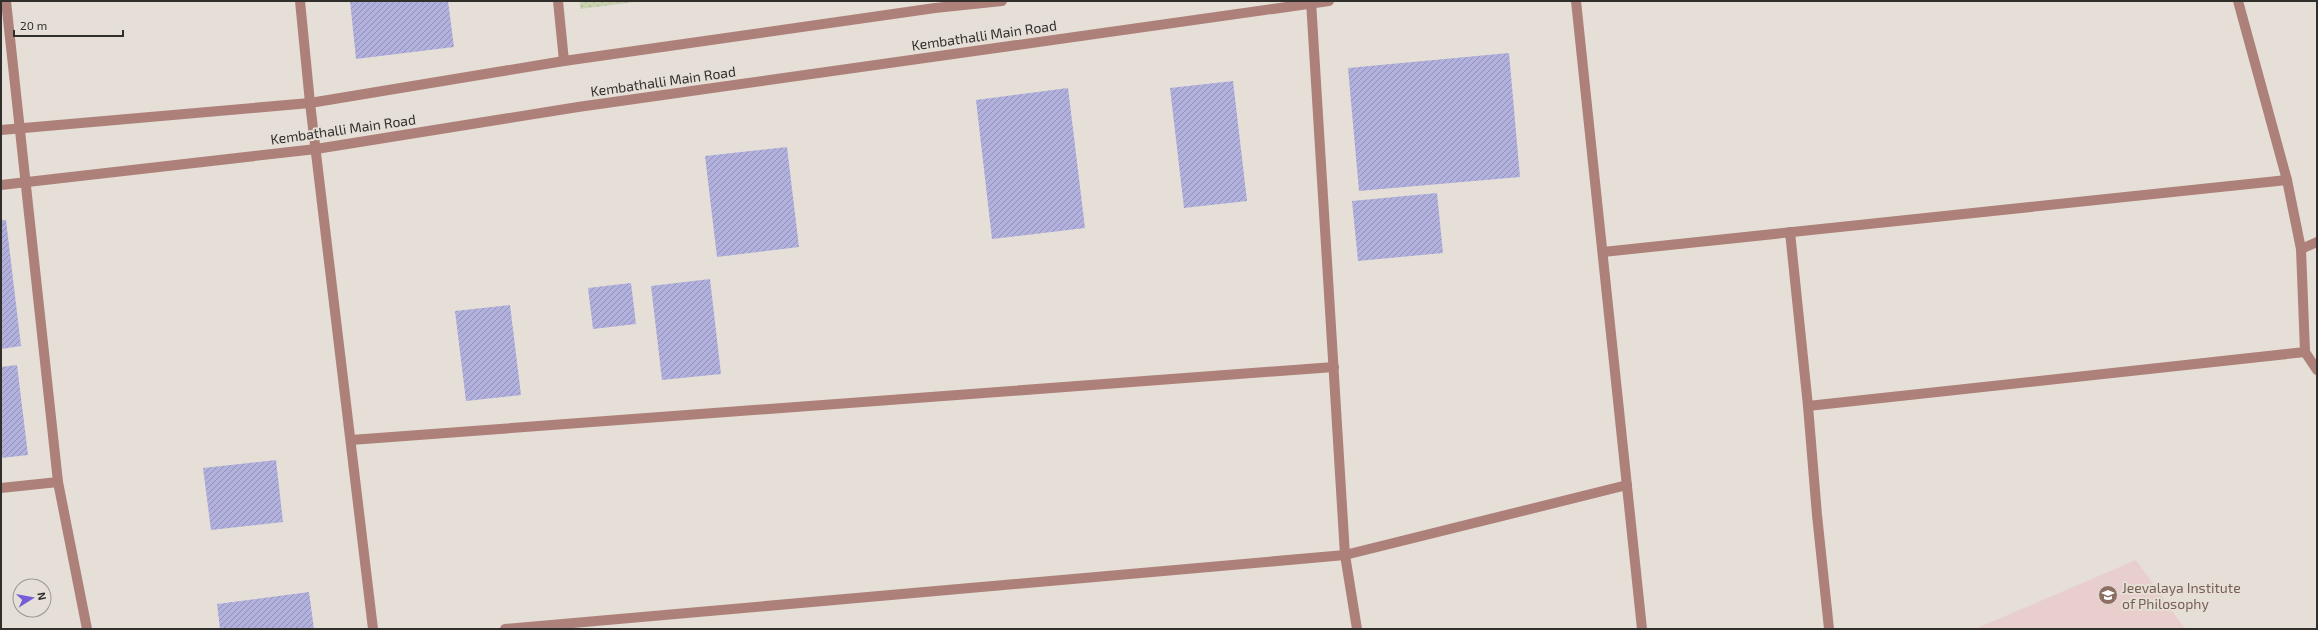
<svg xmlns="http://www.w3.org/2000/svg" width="2318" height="630" viewBox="0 0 2318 630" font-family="'Exo 2',sans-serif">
  <defs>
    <pattern id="grass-dots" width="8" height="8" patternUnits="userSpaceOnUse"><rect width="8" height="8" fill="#cad2b1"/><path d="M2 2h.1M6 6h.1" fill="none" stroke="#aeb598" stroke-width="1.8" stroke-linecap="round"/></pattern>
    <pattern id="building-hatch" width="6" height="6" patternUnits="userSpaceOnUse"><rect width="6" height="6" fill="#b2b1de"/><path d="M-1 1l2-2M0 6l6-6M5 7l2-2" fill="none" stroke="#9190b4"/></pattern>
  </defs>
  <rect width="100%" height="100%" fill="#e5dfd7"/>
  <path fill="#e9cece" d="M2136,560L2185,629H1975Z"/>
  <path fill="url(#grass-dots)" d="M580,1H643L580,9Z"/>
  <g fill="url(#building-hatch)">
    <path d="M350,1H448L454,47L356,59Z"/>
    <path d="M1509,53L1520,177L1359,191L1348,68Z"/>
    <path d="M1233,81L1247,201L1184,208L1170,88Z"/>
    <path d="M1068,88L1085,228L992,239L976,100Z"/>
    <path d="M787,147L799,247L717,257L705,156Z"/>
    <path d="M1437,193L1443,253L1358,261L1352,201Z"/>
    <path d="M1,220H6L21,346L1,349Z"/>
    <path d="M710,279L721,374L662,380L651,286Z"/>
    <path d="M631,283L636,324L593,329L588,288Z"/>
    <path d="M510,305L521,395L466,401L455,311Z"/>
    <path d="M17,365L28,455L1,458V367Z"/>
    <path d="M276,460L283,522L211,530L203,468Z"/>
    <path d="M309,592L314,629H220L217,604Z"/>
  </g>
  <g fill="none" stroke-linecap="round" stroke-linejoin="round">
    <g stroke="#ad8179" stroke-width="10">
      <path d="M6,1L58,482L87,629"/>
      <path d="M300,1L310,103L373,629"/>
      <path d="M558,1L564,61"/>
      <path d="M1311,1L1345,555L1357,629"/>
      <path d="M1576,1L1642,629"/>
      <path d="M2238,1L2287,180L2301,249L2305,352L2317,370"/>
      <path d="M1,130L310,103L564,61L935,8L1002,1"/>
      <path d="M1,185L316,149L578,107L1329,1"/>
      <path d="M1790,232L1808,406L2305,352"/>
      <path d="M2301,249L2317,242"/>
      <path d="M1603,252L2287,180"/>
      <path d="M1808,406L1817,515L1829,629"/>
      <path d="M351,440L1334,367"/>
      <path d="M1,488L58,482"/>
      <path d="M505,629L1345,555L1627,485"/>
    </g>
  </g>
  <defs>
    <symbol id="university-disc" viewBox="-11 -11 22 22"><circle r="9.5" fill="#8d6e63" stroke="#e5dfd7"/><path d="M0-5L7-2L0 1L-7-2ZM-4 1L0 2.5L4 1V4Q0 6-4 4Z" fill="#fff"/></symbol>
  </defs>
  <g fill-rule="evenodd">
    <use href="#university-disc" x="2097" y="584" width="22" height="22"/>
  </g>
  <g text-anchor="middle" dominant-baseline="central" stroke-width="4" stroke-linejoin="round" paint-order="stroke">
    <g font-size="14" fill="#312f2c" stroke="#e5dfd7">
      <text transform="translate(984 35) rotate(-8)">Kembathalli Main Road</text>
      <text transform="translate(663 81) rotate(-8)">Kembathalli Main Road</text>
      <text transform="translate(343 129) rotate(-8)">Kembathalli Main Road</text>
    </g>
    <g font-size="14" fill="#785e54" stroke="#e5dfd7" text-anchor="start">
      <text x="2122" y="587">Jeevalaya Institute<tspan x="2122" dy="16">of Philosophy</tspan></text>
    </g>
  </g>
  <rect width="2318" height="630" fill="none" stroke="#312f2c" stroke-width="4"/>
  <g transform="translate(32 598) rotate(79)"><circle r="19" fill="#e5dfd7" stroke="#9d9993"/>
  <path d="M0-3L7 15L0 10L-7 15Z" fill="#775cd7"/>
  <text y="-6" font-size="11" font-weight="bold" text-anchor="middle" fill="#312f2c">N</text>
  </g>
  <path d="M14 30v6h109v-6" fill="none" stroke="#312f2c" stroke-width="2"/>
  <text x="20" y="30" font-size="12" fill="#312f2c" stroke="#e5dfd7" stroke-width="3" paint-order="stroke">20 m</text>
</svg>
